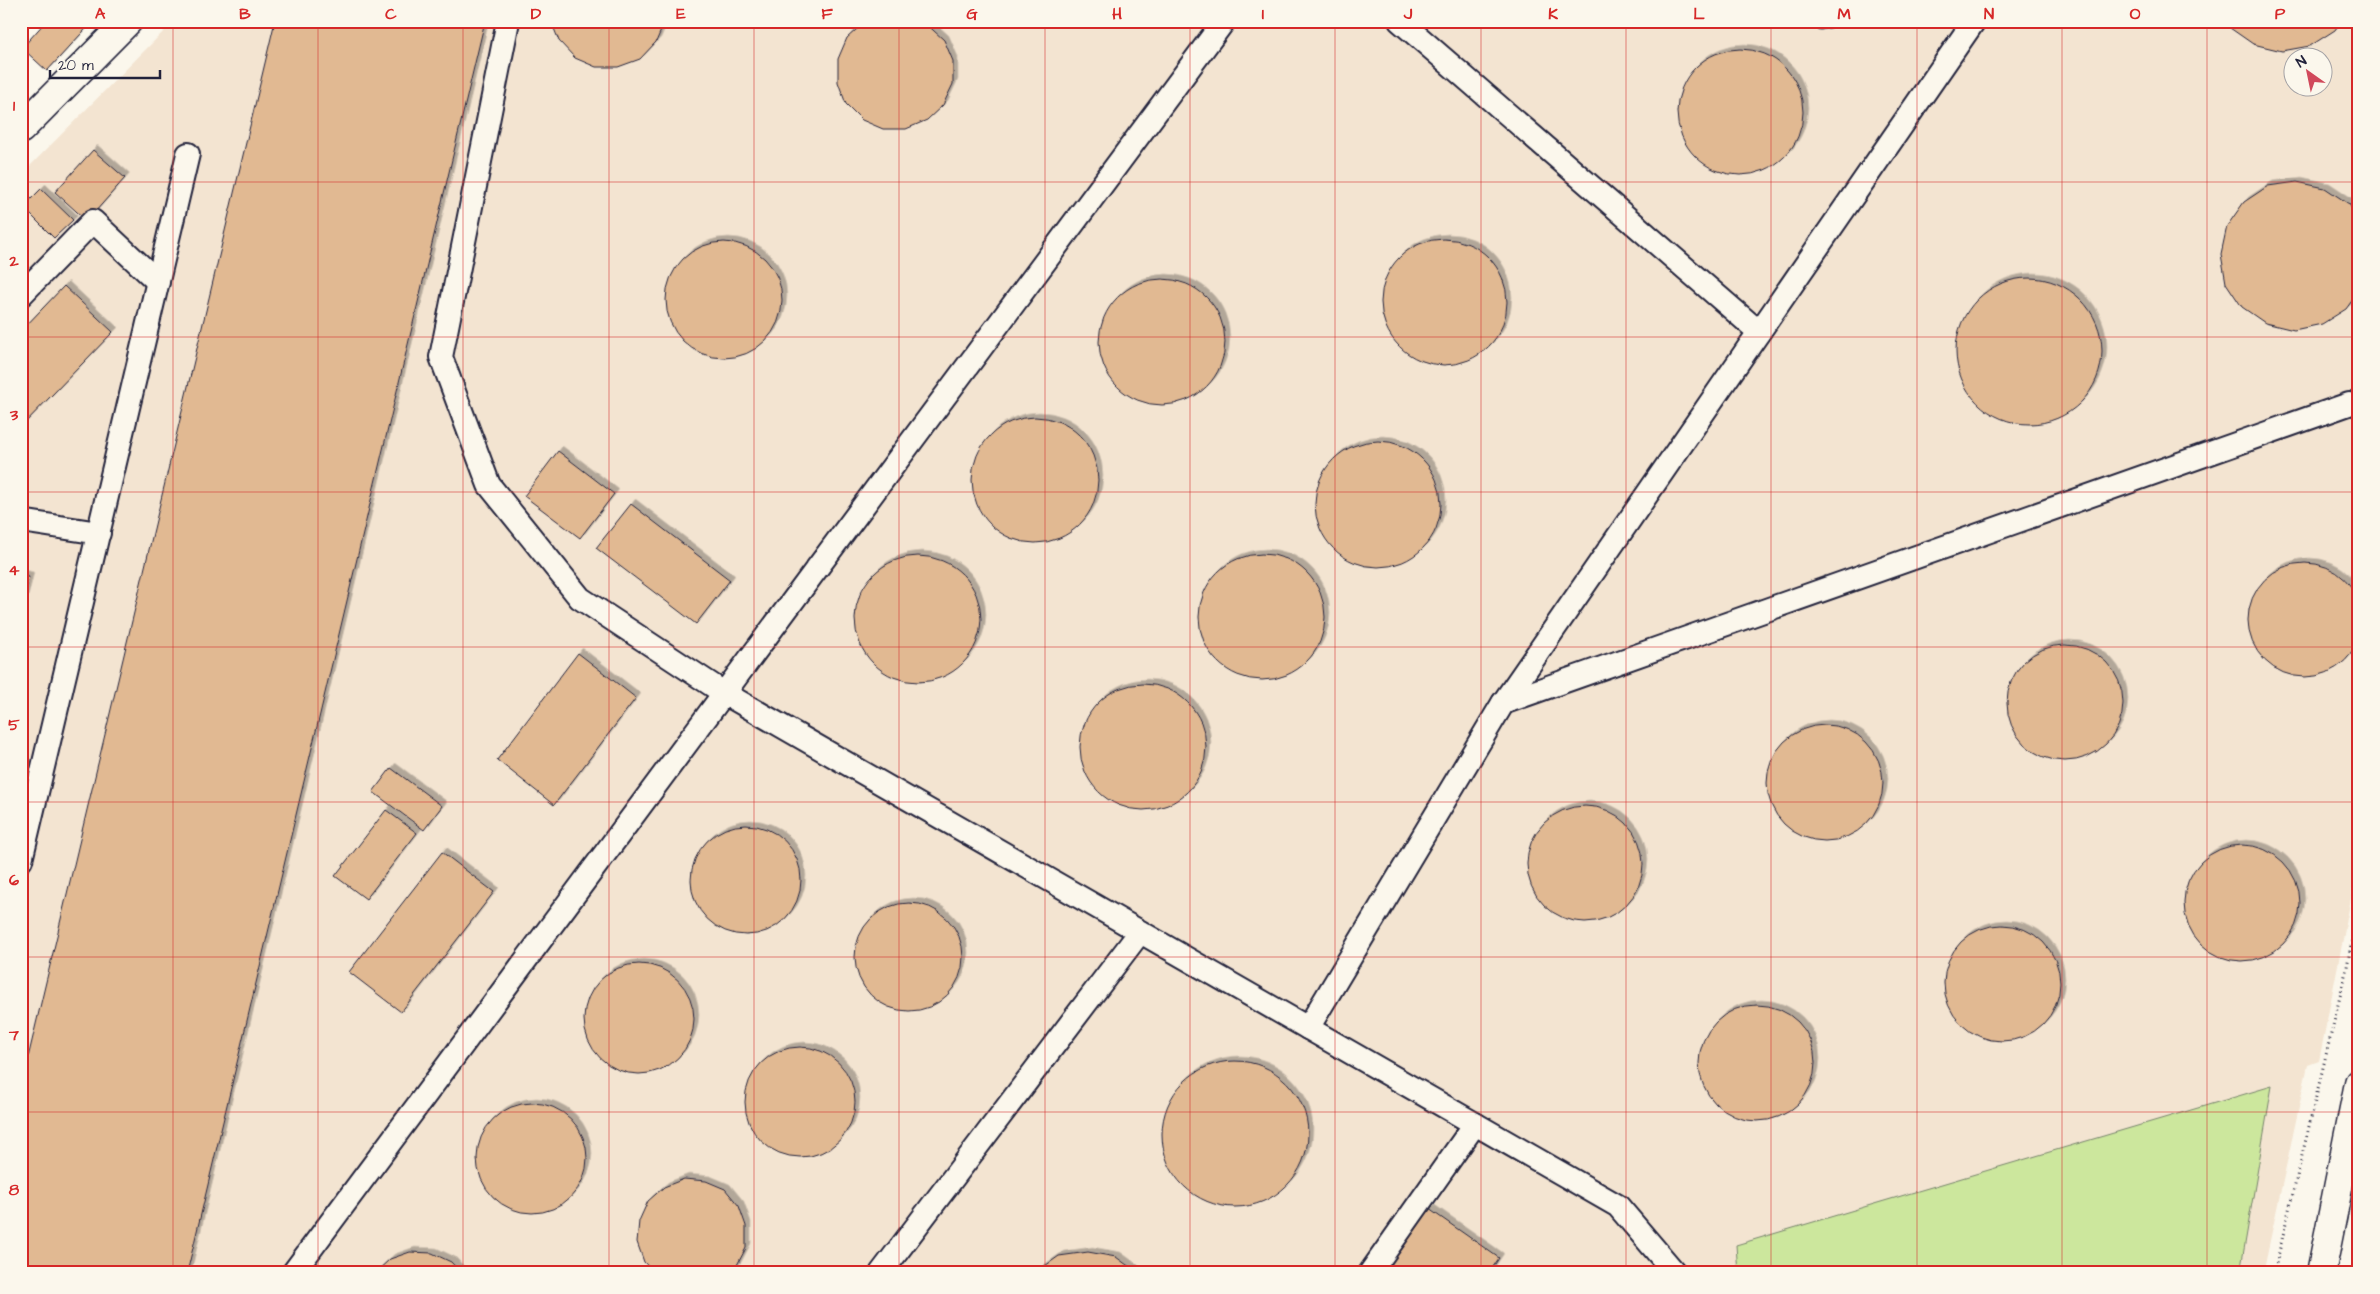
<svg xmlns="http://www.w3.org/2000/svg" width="2380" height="1294" viewBox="0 0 2380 1294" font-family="'Architects Daughter',sans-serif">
  <defs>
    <filter id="shadow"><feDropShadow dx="4.5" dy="-4.5" stdDeviation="0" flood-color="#0004"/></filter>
  </defs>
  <rect width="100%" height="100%" fill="#fbf7ec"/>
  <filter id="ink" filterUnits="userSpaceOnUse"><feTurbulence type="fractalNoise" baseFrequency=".02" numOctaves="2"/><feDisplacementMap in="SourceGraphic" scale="10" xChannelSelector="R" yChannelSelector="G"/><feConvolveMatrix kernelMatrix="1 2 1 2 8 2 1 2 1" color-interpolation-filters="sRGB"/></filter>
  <g filter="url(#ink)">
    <path fill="#f3e4d1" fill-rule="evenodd" d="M174,21H2359V858L2319,1061L2308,1065L2263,1273H21V175ZM2292,58H2322V88H2292Z"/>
    <path fill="#cce79d" stroke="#77846c" d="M2272,1086L2240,1273H1738L1736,1245Z"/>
    <g fill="#e1b992" stroke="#22223b" filter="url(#shadow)">
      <path d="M46,21H93L47,71L22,48Z"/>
      <path d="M275,21H485L187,1273H21V1087Z"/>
      <path d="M551,21H665L656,42L640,59L618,67H596L575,58L559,41Z"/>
      <path d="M866,21H923L944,40L953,61V84L943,105L927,120L906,129H883L862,120L846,104L838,82V59L847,38Z"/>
      <path d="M1789,21H1849L1844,25L1821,30L1798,27Z"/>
      <path d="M2226,21H2341L2335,30L2310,46L2282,51L2253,44L2230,28Z"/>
      <circle cx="1740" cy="112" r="63"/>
      <path d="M93,150L125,178L87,221L55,192Z"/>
      <path d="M2297,182L2325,188L2349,204L2359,220V291L2346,309L2322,324L2294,330L2265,323L2242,307L2226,283L2221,254L2227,226L2244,202L2268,186Z"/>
      <path d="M41,189L73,220L54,238L23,207Z"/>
      <circle cx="1444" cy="302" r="63"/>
      <circle cx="724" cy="300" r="58"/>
      <circle cx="2029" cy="351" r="73"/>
      <circle cx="1162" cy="342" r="63"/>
      <path d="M64,286L113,332L21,427V331Z"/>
      <circle cx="1035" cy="480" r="63"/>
      <circle cx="1378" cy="504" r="63"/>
      <path d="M558,451L614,494L580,538L524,496Z"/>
      <path d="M631,504L730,580L696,624L596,548Z"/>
      <circle cx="1262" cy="617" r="63"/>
      <circle cx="918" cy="619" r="63"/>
      <circle cx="2305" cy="620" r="57"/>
      <path d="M21,575L29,577L21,610Z"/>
      <circle cx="2065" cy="703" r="58"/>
      <path d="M578,653L636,698L554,805L497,760Z"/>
      <circle cx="1143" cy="747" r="63"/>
      <circle cx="1825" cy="783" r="58"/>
      <path d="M391,768L442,806L424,830L373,792Z"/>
      <circle cx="1585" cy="864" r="58"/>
      <path d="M386,810L417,833L366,899L335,876Z"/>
      <circle cx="746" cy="880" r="55"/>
      <circle cx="2242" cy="903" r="58"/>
      <path d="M442,852L494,892L401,1012L349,972Z"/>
      <circle cx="909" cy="957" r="54"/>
      <circle cx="2002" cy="983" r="58"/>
      <circle cx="639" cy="1019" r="55"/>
      <circle cx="1757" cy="1063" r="58"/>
      <circle cx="800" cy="1102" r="55"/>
      <circle cx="1235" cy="1134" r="73"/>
      <circle cx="532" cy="1158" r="55"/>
      <path d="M684,1179L706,1181L725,1189L739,1206L746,1226V1248L736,1267L730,1273H654L644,1262L637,1242L639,1221L648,1201L664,1187Z"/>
      <path d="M1429,1209L1499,1258L1489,1273H1384Z"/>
      <path d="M410,1252L432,1253L451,1262L461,1273H375L390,1259Z"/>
      <path d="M1088,1252L1116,1257L1138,1273H1035L1059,1256Z"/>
    </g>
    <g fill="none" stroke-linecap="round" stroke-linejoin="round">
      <defs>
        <g id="service">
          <path d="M508,21L441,357L489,485L580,598L724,693L1618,1206L1675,1273"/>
          <path d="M1400,21L1759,332"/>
          <path d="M21,295L93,221L158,282"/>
          <path d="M21,521L99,533"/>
          <path d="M1503,703L2349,404"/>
          <path d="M21,860L188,154"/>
          <path d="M1308,1028L1503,703L1974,21"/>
          <path d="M293,1273L1224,21"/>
          <path d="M881,1273L1140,932"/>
          <path d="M1370,1273L1475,1124"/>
        </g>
        <path id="minor" d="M21,129L128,21"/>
        <path id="primary" d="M2321,1273L2359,1083"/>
      </defs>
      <use href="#service" stroke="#22223b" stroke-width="26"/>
      <use href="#minor" stroke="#22223b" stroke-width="31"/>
      <use href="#primary" stroke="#22223b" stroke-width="31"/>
      <path stroke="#22223b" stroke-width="3" stroke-dasharray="1 4" stroke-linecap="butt" d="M2274,1273L2347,967L2359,900"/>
      <use href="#service" stroke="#fbf7ec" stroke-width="22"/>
      <use href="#minor" stroke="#fbf7ec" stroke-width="28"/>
      <use href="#primary" stroke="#fbf7ec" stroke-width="28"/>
    </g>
  </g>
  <path fill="none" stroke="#d62828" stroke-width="1" stroke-opacity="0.55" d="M173,21V1273M318,21V1273M463,21V1273M609,21V1273M754,21V1273M899,21V1273M1045,21V1273M1190,21V1273M1335,21V1273M1481,21V1273M1626,21V1273M1771,21V1273M1917,21V1273M2062,21V1273M2207,21V1273M21,182H2359M21,337H2359M21,492H2359M21,647H2359M21,802H2359M21,957H2359M21,1112H2359"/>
  <rect width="2380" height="1294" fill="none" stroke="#fbf7ec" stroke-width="55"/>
  <g transform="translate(2308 72) rotate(327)"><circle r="24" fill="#fbf7ec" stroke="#a4a2a5"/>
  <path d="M0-4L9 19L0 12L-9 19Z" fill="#d1495b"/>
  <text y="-8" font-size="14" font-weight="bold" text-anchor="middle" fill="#22223b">N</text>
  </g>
  <path d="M50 70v8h110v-8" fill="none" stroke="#22223b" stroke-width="2.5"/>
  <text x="58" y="70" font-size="15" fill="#22223b" stroke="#fbf7ec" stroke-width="4" paint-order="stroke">20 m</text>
  <rect x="28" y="28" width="2324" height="1238" fill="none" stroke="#d62828" stroke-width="2"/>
  <g font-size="16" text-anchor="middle" font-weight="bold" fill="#d62828">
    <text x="100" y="19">A</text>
    <text x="245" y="19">B</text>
    <text x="391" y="19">C</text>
    <text x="536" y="19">D</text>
    <text x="681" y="19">E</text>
    <text x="827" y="19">F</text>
    <text x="972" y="19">G</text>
    <text x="1117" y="19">H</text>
    <text x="1263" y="19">I</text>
    <text x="1408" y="19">J</text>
    <text x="1553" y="19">K</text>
    <text x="1699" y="19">L</text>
    <text x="1844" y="19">M</text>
    <text x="1989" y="19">N</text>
    <text x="2135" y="19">O</text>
    <text x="2280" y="19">P</text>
    <text x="14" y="111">1</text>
    <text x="14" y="266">2</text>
    <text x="14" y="420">3</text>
    <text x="14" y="575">4</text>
    <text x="14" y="730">5</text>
    <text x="14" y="885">6</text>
    <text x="14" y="1040">7</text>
    <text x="14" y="1195">8</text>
  </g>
</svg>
